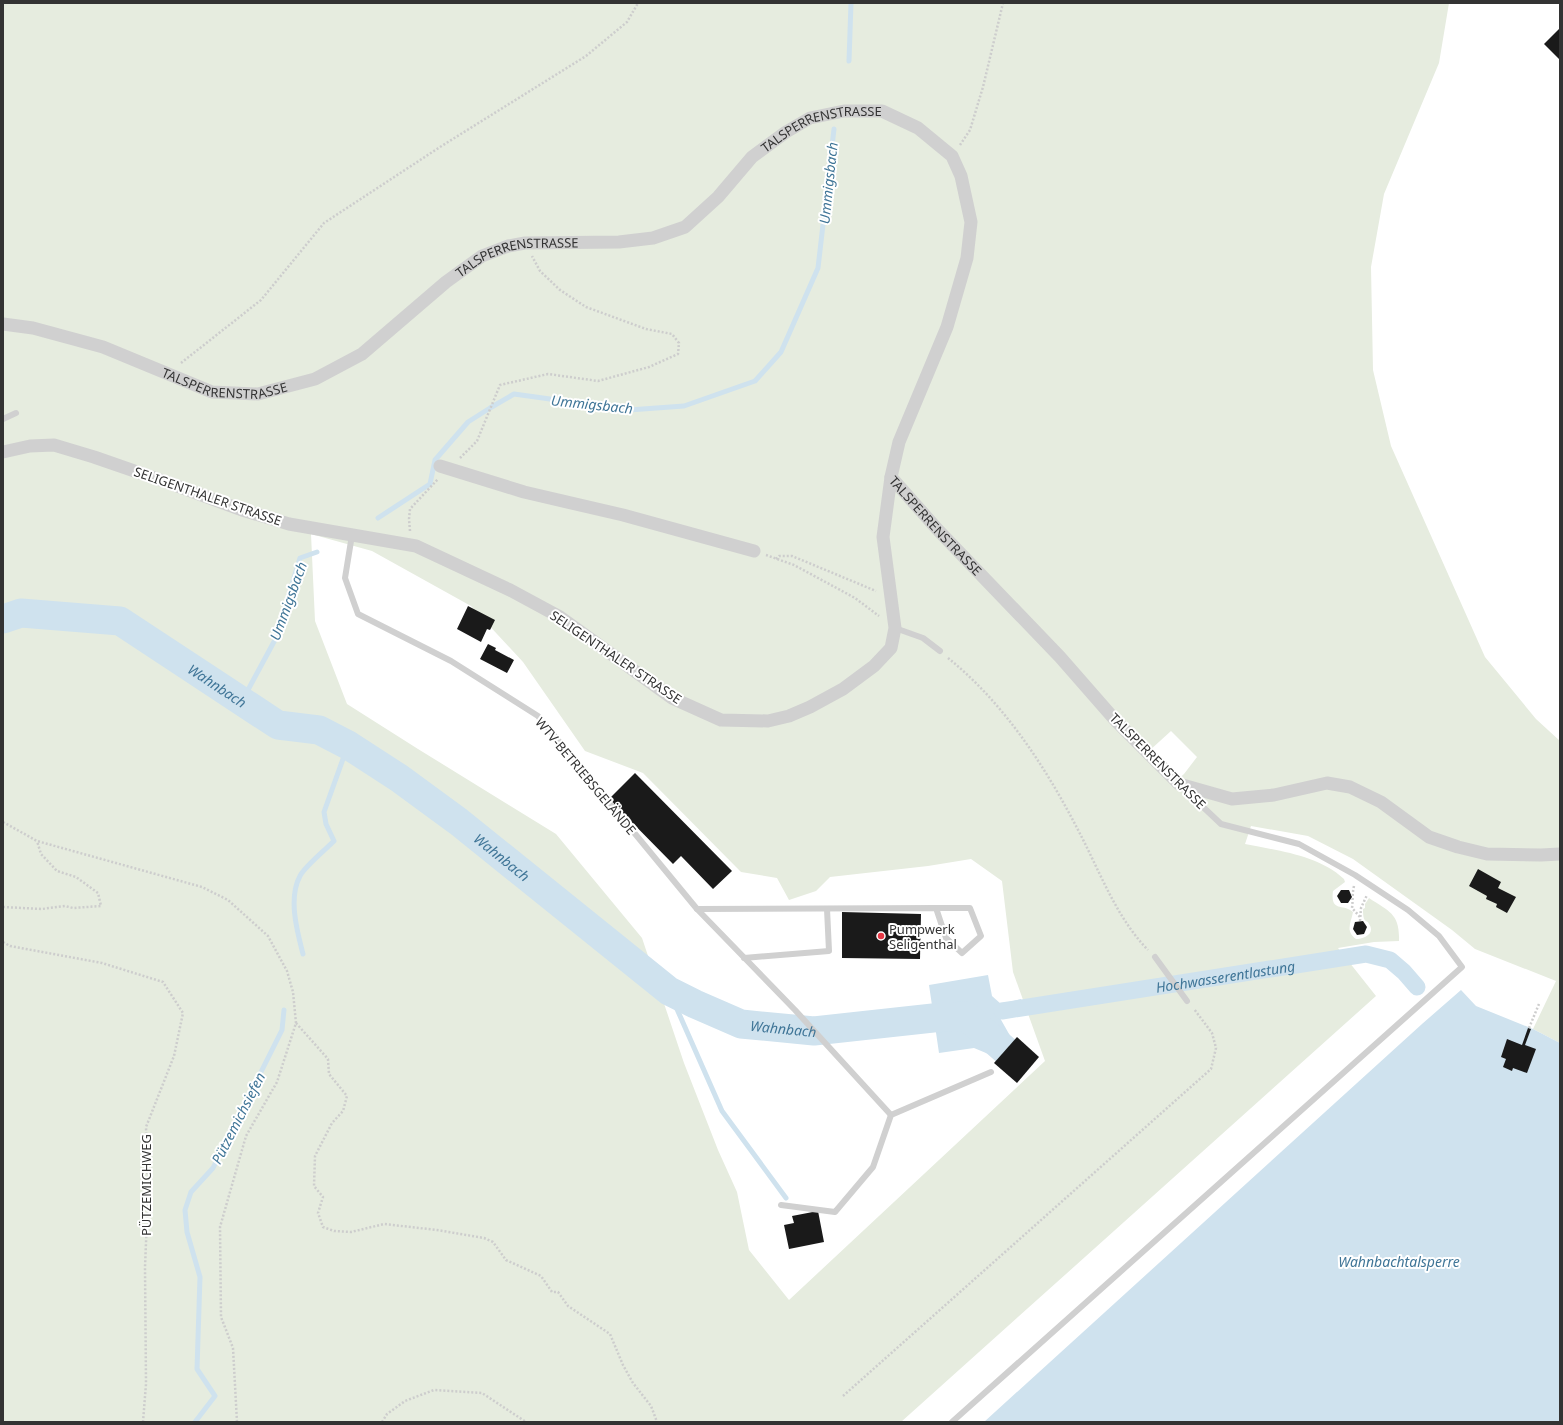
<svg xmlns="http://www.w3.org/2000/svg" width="1563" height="1425" viewBox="0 0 1563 1425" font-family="'Noto Sans',sans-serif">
  <rect width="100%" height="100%" fill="#fff"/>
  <path fill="#e6ecdf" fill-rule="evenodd" d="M3,3H1449L1439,63L1384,194L1371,267L1373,370L1391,446L1485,657L1536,719L1560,741V1043L1533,1029L1556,981L1475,949L1452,930L1353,859L1308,836L1251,826L1245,844C1279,851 1318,855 1344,879L1345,882L1333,891C1330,913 1344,903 1353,912C1351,923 1345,931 1356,939C1363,939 1376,934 1369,924C1367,920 1367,923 1364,919C1363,916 1363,912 1363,909L1365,908V904L1369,898C1390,912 1400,914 1399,941L1374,942L1338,948L1376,996L901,1422H3ZM311,534L372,551L471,606L523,662L585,751L643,773L741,872L777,878L789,900L816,891L830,877L928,866L971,859L1002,881L1013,972L1045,1061L789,1300L749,1250L737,1192L718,1150L684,1063L642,938L556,834L418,749L347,704L315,621ZM1171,731L1197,757L1184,774L1177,780L1149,751Z"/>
  <g fill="#cfe2ee">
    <path d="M988,975L992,996L1001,1004L1021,999L1025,1013L1000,1018L1013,1041L998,1058L974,1048L939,1053L929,985Z"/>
    <path d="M1461,990L1476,1006L1533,1029L1560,1043V1422H984L1422,1024Z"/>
  </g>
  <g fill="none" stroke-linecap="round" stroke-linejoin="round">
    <g stroke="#cfe2ee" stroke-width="5">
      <path d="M849,61L851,3"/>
      <path d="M378,518L430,484L435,460L468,422L490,408L514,394L629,410L684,406L755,381L781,352L818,268L834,129"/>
      <path d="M242,701L276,638L300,558L317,552"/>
      <path d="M303,954C297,931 288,898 300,876C304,867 326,849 334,841L326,824L324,812L348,745"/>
      <path d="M669,991L722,1111L786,1198"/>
      <path d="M195,1422L215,1396L197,1369L200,1277L187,1232L185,1210L191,1192L213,1168L282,1030L284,1010"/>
    </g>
    <path stroke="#cfe2ee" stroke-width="17" id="s1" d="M1002,1011L1366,954L1390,960L1404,972L1417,987"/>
    <path stroke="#cfe2ee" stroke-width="29" id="s2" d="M3,619L21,613L120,621L278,725L319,730L348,745L399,778L459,822L669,991L695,1004L741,1024L814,1031L933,1018L966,1016L1005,1050"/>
  </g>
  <g fill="#1a1a1a">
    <path d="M1560,28V60L1544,44Z"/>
    <path d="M468,606L495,620L490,630L487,629L481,642L457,629Z"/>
    <path d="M488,644L496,648L495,650L514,660L507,673L480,659Z"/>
    <path d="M635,773L732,871L713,889L681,856L673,864L609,799Z"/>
    <path d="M1478,869L1501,882L1498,888L1516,897L1507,913L1496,907L1497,904L1486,899L1487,896L1469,886Z"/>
    <path d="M1341,890H1349L1352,897L1348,903H1341L1337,896Z"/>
    <path d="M842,912L921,914L920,959L842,958Z"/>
    <path d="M1363,921L1367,927L1364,934L1357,935L1353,929L1355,922Z"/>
    <path d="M1528,1028L1531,1029L1525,1045L1536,1049L1527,1073L1513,1068L1512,1071L1503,1067L1506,1059L1501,1057L1507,1039L1522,1045Z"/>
    <path d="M1017,1037L1039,1057L1017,1083L994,1063Z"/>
    <path d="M818,1211L824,1242L789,1249L784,1225L794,1223L792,1216Z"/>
  </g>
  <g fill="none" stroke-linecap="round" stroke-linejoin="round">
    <g stroke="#cdcdcd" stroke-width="2.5" stroke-dasharray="2 2" stroke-linecap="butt">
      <path d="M960,145L970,130L983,87L1003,3"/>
      <path d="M181,363L261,300L324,223L440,147L586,56L627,22L638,3"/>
      <path d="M460,458L477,441L500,385L548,374L598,381L649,367L678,354L679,343L672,334L646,329L586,307L560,290L540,271L532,256"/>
      <path d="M410,531L409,519L410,509L438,479"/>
      <path d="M766,555L794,565L855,598L879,616"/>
      <path d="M776,559L779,556H792L876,591"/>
      <path d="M948,658C1003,702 1045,766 1077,828C1099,869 1115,916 1148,950"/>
      <path d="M3,822L37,841L202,887L228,900L268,936L287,971L293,992L296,1023L277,1082L246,1136L220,1227L221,1317L233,1348L237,1422"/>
      <path d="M1354,886C1352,894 1353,901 1352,908L1360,917"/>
      <path d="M3,907L42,909L65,906L73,908L101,906L98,893L76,877L57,871L41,854L37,841"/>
      <path d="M1360,921L1361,908L1367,895"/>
      <path d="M3,942L10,946L102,963L163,982L183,1013L174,1056L146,1127L148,1194L145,1267L146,1384L143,1422"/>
      <path d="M296,1023L328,1059L329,1074L347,1096L343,1111L332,1123L315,1156L314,1186L323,1197L318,1213L323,1227L334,1231L351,1232L384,1224L437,1230L484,1238L493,1242L506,1260L541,1276L552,1292H558L568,1306L610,1334L623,1365L633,1383L651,1406L657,1422"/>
      <path d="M1529,1028L1539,1004"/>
      <path d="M843,1396L1211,1069L1216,1048L1212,1033L1194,1009"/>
      <path d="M382,1422L387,1414L405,1401L434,1390L482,1393L526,1422"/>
    </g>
    <g stroke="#d0d0d0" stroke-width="6">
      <path d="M3,419L16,413"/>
      <path d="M352,535L345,578L358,614L451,661L538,716L697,909L795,1010L891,1115"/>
      <path d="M895,628L923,638L940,651"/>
      <path d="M697,909L936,908H970L981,936L962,953L946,938L936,908"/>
      <path d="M1155,957L1187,1001"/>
      <path d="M744,958L829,951L827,909"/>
      <path d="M781,1205L835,1212L873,1167L891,1115L991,1072"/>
      <path d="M952,1422L1462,967L1439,936L1408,910L1355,875L1299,844L1221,824L1184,789"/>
    </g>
    <g stroke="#d0d0d0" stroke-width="13">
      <path id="s3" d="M3,324L33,328L103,347L212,392L258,394L315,379L362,354L446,282L482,256L508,246L525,243L619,242L653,238L685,227L718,197L752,157L786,132L810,118L844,111H882L918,128L952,156L961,176L971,222L967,258L947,327L899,442L891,477L883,537L895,628L891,648L874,666L843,689L810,707L789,716L768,721L721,720L672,698L560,617L510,590L416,546L289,524L242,510L169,483L94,457L54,445L30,446L3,452"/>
      <path d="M440,466L524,492L623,515L754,551"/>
      <path id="s4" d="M891,477L938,530L1060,657L1116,721L1179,784L1232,799L1274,795L1327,783L1350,787L1381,802L1429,837L1458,847L1487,854L1541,855L1560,854"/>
    </g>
  </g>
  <circle fill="#e63946" stroke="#fff" stroke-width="1.5" cx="881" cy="936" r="4"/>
  <g text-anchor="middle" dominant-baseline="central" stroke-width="4" stroke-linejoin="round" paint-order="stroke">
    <g font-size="13" fill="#333" stroke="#fff">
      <text stroke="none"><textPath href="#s3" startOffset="916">TALSPERRENSTRASSE</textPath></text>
      <text stroke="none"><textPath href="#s3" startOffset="568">TALSPERRENSTRASSE</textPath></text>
      <text stroke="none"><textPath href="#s3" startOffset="232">TALSPERRENSTRASSE</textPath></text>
      <text transform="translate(208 496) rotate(19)">SELIGENTHALER STRASSE</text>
      <text stroke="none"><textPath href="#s4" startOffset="66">TALSPERRENSTRASSE</textPath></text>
      <text transform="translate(616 657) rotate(34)">SELIGENTHALER STRASSE</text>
      <text transform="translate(1158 761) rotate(45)">TALSPERRENSTRASSE</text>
      <text transform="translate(586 776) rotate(50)">WTV-BETRIEBSGELÄNDE</text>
      <text transform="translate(146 1185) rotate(-90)">PÜTZEMICHWEG</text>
    </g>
    <g font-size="13" fill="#333" stroke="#fff" text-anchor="start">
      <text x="889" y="929">Pumpwerk<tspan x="889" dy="15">Seligenthal</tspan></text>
    </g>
    <g font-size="14" font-style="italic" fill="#3f7597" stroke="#fff">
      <text transform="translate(828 183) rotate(-84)">Ummigsbach</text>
      <text transform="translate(592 404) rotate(6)">Ummigsbach</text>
      <text transform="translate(288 601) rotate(-70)">Ummigsbach</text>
      <text stroke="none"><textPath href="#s2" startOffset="235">Wahnbach</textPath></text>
      <text stroke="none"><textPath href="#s2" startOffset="572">Wahnbach</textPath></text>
      <text stroke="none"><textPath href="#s1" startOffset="226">Hochwasserentlastung</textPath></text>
      <text stroke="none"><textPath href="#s2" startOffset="908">Wahnbach</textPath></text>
      <text transform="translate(238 1118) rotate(-63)">Pützemichsiefen</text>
      <text x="1399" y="1261">Wahnbachtalsperre</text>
    </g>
  </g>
  <rect width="1563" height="1425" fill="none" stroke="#333333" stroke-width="8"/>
</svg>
